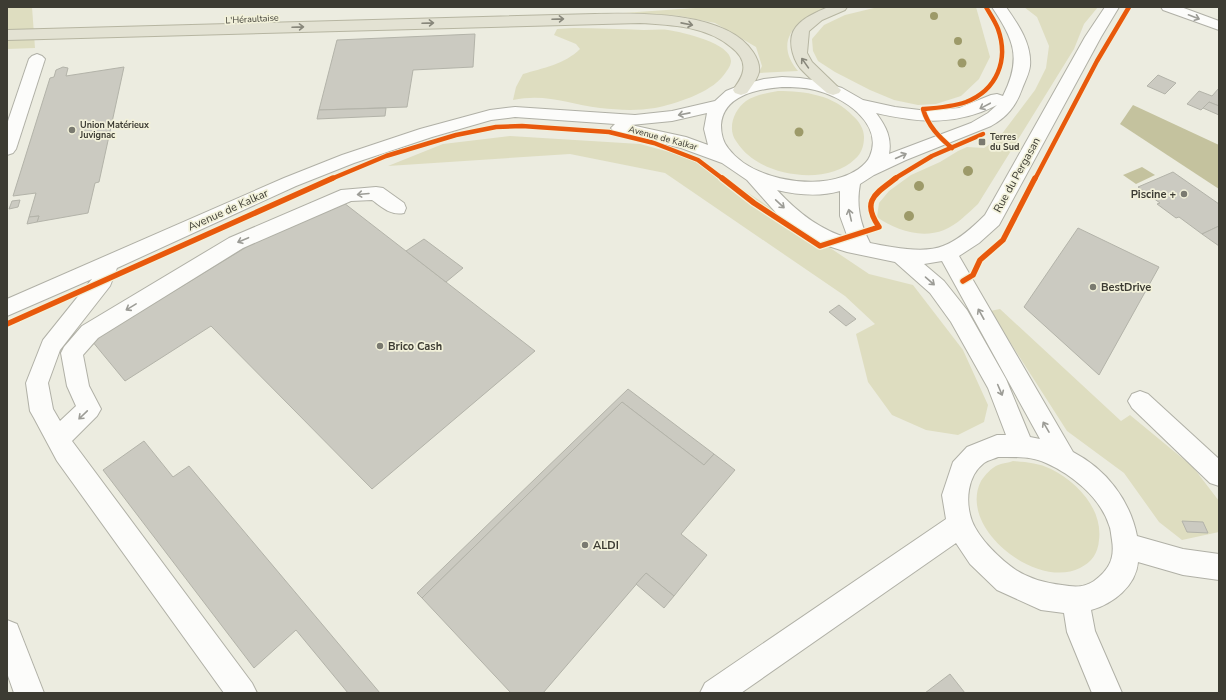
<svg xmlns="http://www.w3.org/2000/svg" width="1226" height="700" viewBox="0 0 1226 700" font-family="'Nunito Sans',sans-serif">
  <rect width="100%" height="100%" fill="#ecece0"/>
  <g fill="#deddc0">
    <path d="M7,7H32L35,48L7,49Z"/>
    <path d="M710,7H827C798,18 772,40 798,71L759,73L762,66L756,47L715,23L680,16L647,14H608Z"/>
    <path d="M878,7H976L990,57L979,79L961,96L936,104L918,105L894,100L870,90L835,72L818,61L813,51L812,39L824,25L845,15Z"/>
    <path d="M1024,7H1098L1084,24L1074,49L978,204C968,213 957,225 944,230C921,239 895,230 877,217L879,203L889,191L911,175L940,162L958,151L967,147L984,148L998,139L1035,90L1046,68L1049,46L1037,17Z"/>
    <path d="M574,28C597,28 621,29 644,30C652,30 661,29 668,30C682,32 731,43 731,61C731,66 726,72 723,76C710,93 675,104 655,108C637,111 618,110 600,108C569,104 546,93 513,100L516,87L523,74C543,68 565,64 580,49L576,44L554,35L557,29Z"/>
    <path d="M778,91C805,91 834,95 853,116C859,121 864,129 864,137C864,145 862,153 855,159C832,182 784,178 758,162C748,156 742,150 736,141C727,128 734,110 746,101C755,95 767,93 778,91Z"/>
    <path d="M510,136L640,144L699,160L869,274L913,285L963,350L988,405L984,422L958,435L926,430L892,415L868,382L856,334L875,324L845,296L665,173L570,154L388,166L443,144Z"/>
    <path d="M1000,309L1121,421L1130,415L1193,467L1219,501V532L1182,540L1159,522L1124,473L1067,431L990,311Z"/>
    <path d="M1013,461C1026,462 1039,463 1051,469C1077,482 1103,509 1099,540C1098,553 1092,562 1080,568C1037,590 957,528 981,481C985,475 991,468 998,465C1003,463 1008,463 1013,461Z"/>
  </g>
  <g fill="#c4c29e">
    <path d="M1133,105L1219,145V189L1120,124Z"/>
    <path d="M1142,167L1155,175L1136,184L1123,175Z"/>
  </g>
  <g fill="#cbcac1" stroke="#b3b3a9">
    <path d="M475,34L473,67L413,70L407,107L319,110L337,40Z"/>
    <path d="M63,67L68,68L66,76L124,67L99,182L95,183L88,213L37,222L39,216L29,217L36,193L13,196L50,78L54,77L56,70Z"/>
    <path d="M1158,75L1176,83L1165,94L1147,86Z"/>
    <path d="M1219,88V106L1209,102L1201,110L1187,104L1199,91L1212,96Z"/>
    <path d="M1209,102L1219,106V115L1203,108Z"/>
    <path d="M386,108L385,116L317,119L319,110Z"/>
    <path d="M1173,172L1219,204V226L1202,234L1179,217L1176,218L1157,204L1160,203L1138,187Z"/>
    <path d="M20,200L18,207L9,209L12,201Z"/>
    <path d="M344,203L535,351L372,489L211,326L125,381L92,341L258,240Z"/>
    <path d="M39,216L37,222L27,224L29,217Z"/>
    <path d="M1219,226V246L1202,234Z"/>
    <path d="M1078,228L1159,267L1099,375L1024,307Z"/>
    <path d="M424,239L463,268L446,282L406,251Z"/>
    <path d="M839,305L856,319L846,326L829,312Z"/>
    <path d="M628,389L714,454L704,465L622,402L422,598L417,593Z"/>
    <path d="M622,402L704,465L714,454L735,470L681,534L707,555L674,596L646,573L543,693H511L422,598Z"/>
    <path d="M144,441L173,477L189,466L380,693H348L296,630L254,668L103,470Z"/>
    <path d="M1182,521L1203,522L1208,533L1187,532Z"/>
    <path d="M646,573L674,596L664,608L636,584Z"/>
    <path d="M950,674L965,693H925Z"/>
  </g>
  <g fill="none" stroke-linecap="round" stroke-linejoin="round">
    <defs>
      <g id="minor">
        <path d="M992,7H1006C1018,24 1032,44 1030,66C1029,74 1025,81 1022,89C1016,106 1007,117 991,126L906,160L874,175L860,184C856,206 860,223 870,243C890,247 924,254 943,246C959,240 973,227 985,215L1085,37L1105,7H1119L1101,37L999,225L979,243L959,256L1073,452C1106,469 1130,500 1137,536L1183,549L1219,554V580L1183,575L1138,562C1136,586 1113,604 1091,610L1095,631L1122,693H1092L1067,632L1064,613L1041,610L997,590L970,564L956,543L741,693H700L705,683L946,519L942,495L953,462L967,447L997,435H1006L988,388L951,322L930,293L895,262L847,252L825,245L810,237L792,226L778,215L747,180L722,163L681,148L614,132L611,128L615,124L515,117L491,120L432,137L354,163L296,186L117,268L110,286L60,350L48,383L53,409L60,421L76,406L67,386L61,353L64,347L82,326L229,238L341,190L376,187L383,188L404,203L406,208L404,213C391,216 382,207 372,200L351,201L243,248L98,338L83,355L89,386L101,409L97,416L72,441L252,683L257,693H224L57,461L34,418L30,411L26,383L43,340L92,279L7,316V299L284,178L342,155L420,129L490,110L515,107L635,115L672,111L715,101L726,91L741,85L764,79L782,77L800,78L819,81L842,88L863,100L895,107L928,111L959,108L991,95L997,94L1003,96C1022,58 1014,40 992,7ZM782,87C793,87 804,87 815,90C842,96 884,123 870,156C866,166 852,174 842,177C808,189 750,178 728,148C723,142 721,133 721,125C723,95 758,89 782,87ZM997,105L988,113L971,123L889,154C892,138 886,126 876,113C921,123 955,126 997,105ZM707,113L704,129L708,145L686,137L631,125L672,121ZM777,190C798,195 819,197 840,191V216L848,238C820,230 796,211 777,190ZM942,261L1040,439L1030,437L1006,379L967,310L944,281L924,264ZM998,457C1014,457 1031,456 1046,463C1071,474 1100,497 1109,525C1111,529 1111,535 1112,540C1115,559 1109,570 1094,581C1084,588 1073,587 1062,585C1046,583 1030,579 1016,570C1001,560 979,539 972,521C965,502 967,476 984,463C988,460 994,459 998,457Z"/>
        <path d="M1161,7H1181L1219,21V30L1163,10Z"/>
        <path d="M37,54L42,56L45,59L16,149L13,153L7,155V124L29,59L32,56Z"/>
        <path d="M1140,391L1148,394L1219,459V486L1210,483L1132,408L1128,401L1132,394Z"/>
        <path d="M7,620L17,624L44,693H14L7,673Z"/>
      </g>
      <g id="highway">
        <path d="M828,7H847L845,10L822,20L809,31L807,53L812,62L841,90L839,93L833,95L827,93C818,85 808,77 800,68C792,57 787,38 796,27C804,17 817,12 828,7Z"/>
        <path d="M595,14C639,13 726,11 753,52C757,58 760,65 759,72C757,80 751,87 747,93L741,95L735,93L733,90C737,84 742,78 743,71C745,61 739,53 731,47C706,26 672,25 640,23L7,40V30Z"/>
      </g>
    </defs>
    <use href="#minor" stroke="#b0b0a6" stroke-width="2"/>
    <use href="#highway" stroke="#b6b5a1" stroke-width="2"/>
    <use href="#minor" fill="#fcfcfa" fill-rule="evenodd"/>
    <use href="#highway" fill="#e3e2d3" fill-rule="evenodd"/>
    <defs>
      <g id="cycleway-far1">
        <path d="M952,148C939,137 928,126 923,109C937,108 952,107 966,102C997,90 1009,60 998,29C995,21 990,14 986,7"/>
        <path d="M331,179L386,156L456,135L496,127L522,126L609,132L654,143L698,160L723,179"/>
        <path d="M894,179L932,156L983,134"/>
        <path d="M1035,179L1097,61L1129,7"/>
      </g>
      <g id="cycleway">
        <path d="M722,178L754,203L820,246L879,227C861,201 875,194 896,178"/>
        <path d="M963,281L973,275L980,260L1003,240L1035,178"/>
        <path d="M7,324L333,178"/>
      </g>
    </defs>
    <use href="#cycleway-far1" stroke="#f2f1da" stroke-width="6"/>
    <use href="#cycleway" stroke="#f2f1da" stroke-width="8"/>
    <use href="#cycleway-far1" stroke="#e8590c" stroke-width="4.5"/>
    <use href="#cycleway" stroke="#e8590c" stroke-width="5.5"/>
  </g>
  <g fill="#9d9a69">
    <circle cx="934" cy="16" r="4"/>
    <circle cx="958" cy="41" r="4"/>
    <circle cx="962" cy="63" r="4.5"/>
    <circle cx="799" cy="132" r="4.5"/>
    <circle cx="968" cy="171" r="5"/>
    <circle cx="919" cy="186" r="5"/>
    <circle cx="909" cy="216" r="5"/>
  </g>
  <defs><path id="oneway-shaft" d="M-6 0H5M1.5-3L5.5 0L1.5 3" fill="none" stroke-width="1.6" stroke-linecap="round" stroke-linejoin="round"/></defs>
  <g stroke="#9c9c96">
    <use href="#oneway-shaft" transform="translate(1194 17) rotate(21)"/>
    <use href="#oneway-shaft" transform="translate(985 106) rotate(152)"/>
    <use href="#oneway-shaft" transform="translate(684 114) rotate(169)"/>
    <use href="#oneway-shaft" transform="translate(901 156) rotate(-24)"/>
    <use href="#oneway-shaft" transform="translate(363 194) rotate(175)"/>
    <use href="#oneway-shaft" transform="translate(780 204) rotate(43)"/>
    <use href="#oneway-shaft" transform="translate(850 215) rotate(-103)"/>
    <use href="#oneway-shaft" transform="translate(243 240) rotate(157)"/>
    <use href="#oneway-shaft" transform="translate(930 281) rotate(41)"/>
    <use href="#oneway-shaft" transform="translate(131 307) rotate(149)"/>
    <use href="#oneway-shaft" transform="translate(981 314) rotate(-119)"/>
    <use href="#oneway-shaft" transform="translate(1000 390) rotate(67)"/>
    <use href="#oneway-shaft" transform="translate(83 415) rotate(136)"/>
    <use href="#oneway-shaft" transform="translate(1046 427) rotate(-120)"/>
  </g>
  <g stroke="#88877b">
    <use href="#oneway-shaft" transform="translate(558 19) rotate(-2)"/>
    <use href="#oneway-shaft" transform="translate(428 23) rotate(-2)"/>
    <use href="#oneway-shaft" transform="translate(687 24) rotate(11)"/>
    <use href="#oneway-shaft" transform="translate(298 27) rotate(-2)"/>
    <use href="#oneway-shaft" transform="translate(805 63) rotate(-125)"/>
  </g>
  <g fill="#7a7a70" stroke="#f2f1da" stroke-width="1.5">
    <circle cx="72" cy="130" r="4"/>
    <rect x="978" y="138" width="8" height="8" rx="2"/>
    <circle cx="1184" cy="194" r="4"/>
    <circle cx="1093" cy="287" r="4"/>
    <circle cx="380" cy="346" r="4"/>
    <circle cx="585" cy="545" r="4"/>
  </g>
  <g text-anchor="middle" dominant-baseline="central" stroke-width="3.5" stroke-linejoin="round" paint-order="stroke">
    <g font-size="9" fill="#3d3c33" stroke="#f2f1da">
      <text transform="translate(252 19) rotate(-3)">L'Héraultaise</text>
      <text transform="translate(663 138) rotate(15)">Avenue de Kalkar</text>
    </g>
    <g font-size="9" font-weight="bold" fill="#3d3c33" stroke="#f2f1da" text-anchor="start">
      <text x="80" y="125">Union Matérieux<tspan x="80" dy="10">Juvignac</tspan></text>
      <text x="990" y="137">Terres<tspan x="990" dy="10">du Sud</tspan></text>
    </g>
    <g font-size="11" fill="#3d3c33" stroke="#f2f1da">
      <text transform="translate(1017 175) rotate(-61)">Rue du Pergasan</text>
      <text transform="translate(228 210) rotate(-24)">Avenue de Kalkar</text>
    </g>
    <g font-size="11" font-weight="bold" fill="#3d3c33" stroke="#f2f1da" text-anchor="start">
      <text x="1176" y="194" text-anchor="end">Piscine +</text>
      <text x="1101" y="287">BestDrive</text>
      <text x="388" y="346">Brico Cash</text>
      <text x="593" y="545">ALDI</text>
    </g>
  </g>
  <rect width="1226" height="700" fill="none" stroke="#3d3c33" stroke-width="16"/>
</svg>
